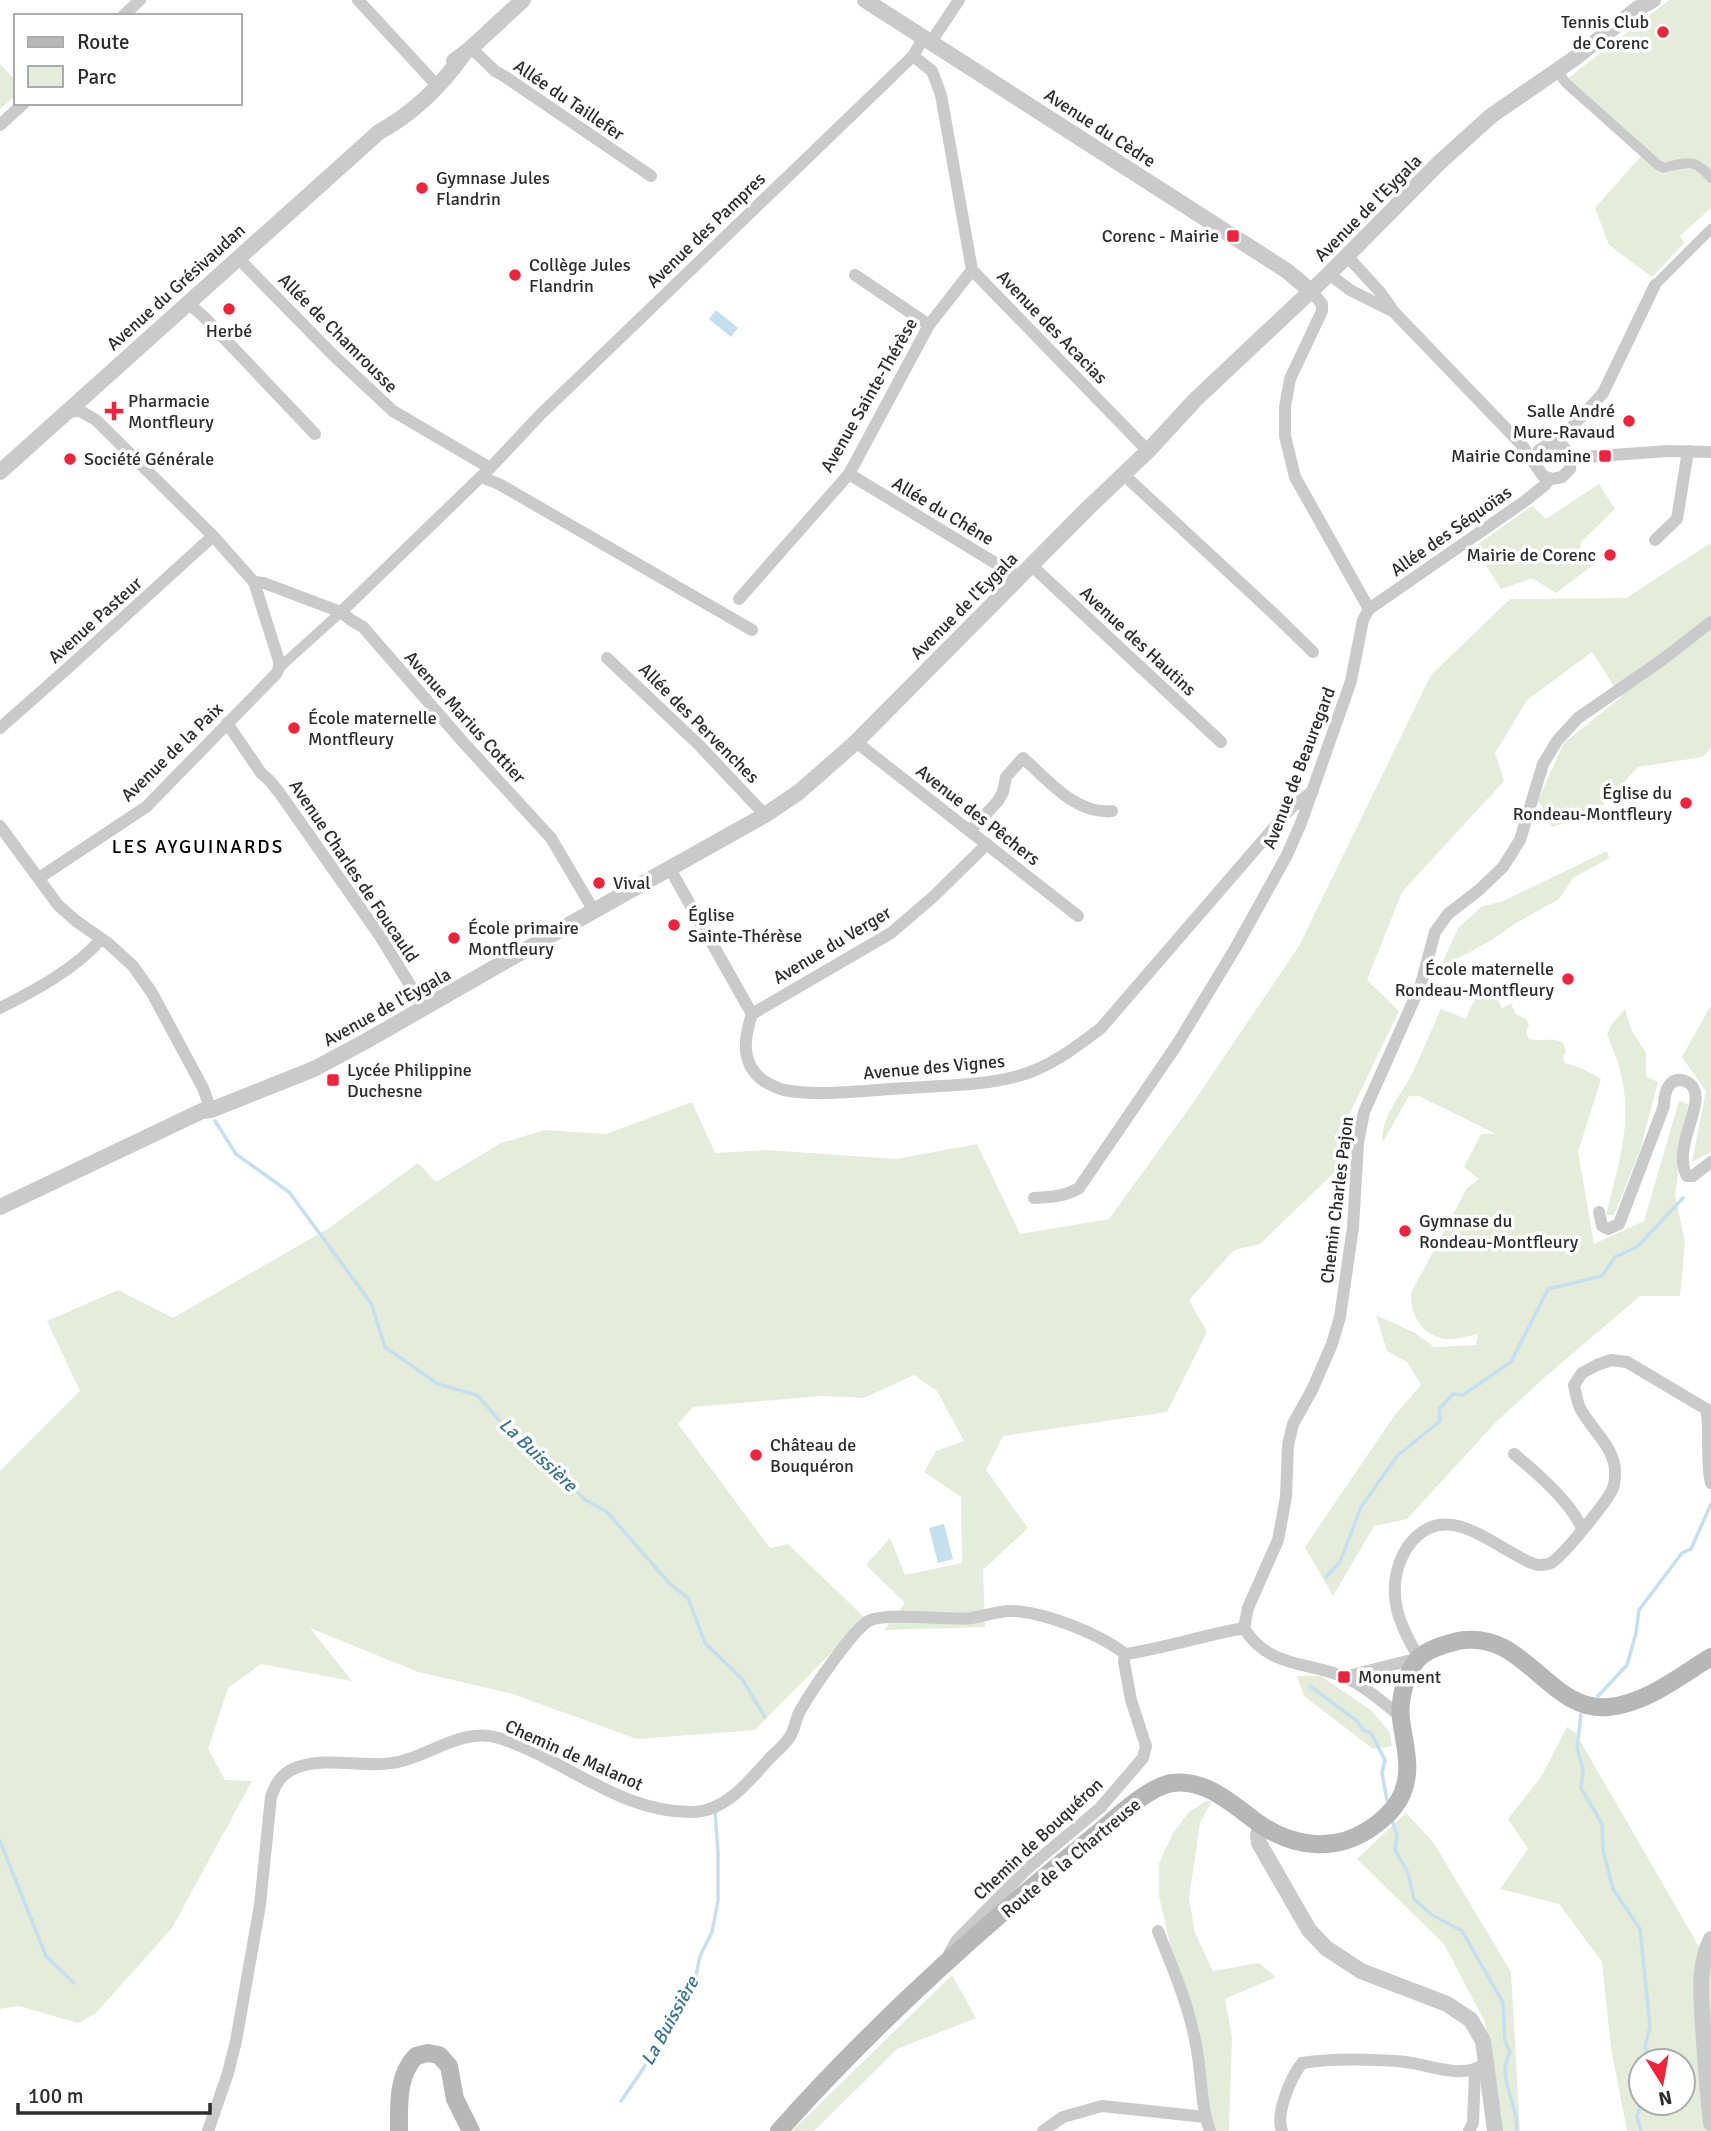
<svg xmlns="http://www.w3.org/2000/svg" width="1711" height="2131" viewBox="0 0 1711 2131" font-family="Signika,sans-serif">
  <rect width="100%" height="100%" fill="#fff"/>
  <g fill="#e5ecda" fill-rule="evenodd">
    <path d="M1669,0H1711V174L1705,166L1661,163L1567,79Z"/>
    <path d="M0,64L16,81V95L0,109Z"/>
    <path d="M1642,155L1664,174C1690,166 1692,164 1711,184V208L1680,236L1684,243L1652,277L1609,245L1595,208Z"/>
    <path d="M1599,484L1615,509L1581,542L1580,550L1593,565L1556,593L1532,578L1501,589L1474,547L1532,506L1546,519Z"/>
    <path d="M1709,544L1711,545V748L1703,757L1638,767L1596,813L1552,827L1538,800L1564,743L1621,697L1592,652L1527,700L1495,753L1504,781L1402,892L1367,980L1399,1011L1349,1115C1348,1134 1352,1149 1341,1166L1260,1244L1234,1250L1189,1300L1207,1332L1167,1412L1003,1436L986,1470L1028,1528L983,1570L985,1627L884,1630L905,1603L866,1565L890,1538L905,1575L962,1563L961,1497L924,1472L936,1451L964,1441L937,1391L914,1375L864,1398L822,1396L693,1407L678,1424L770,1548L788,1544L865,1618L755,1730L637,1739L513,1694L418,1672L310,1628L352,1681L261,1664L228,1688L208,1749L225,1780L252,1781L172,1928L96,2013L78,2023L19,2006L0,2009V1471L80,1391L47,1321L118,1290L173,1318L329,1228L418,1163L436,1182L501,1143L545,1130L606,1134L692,1102L715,1153L767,1150L896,1159L977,1144L1020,1234L1109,1219L1193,1103L1299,946L1431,675L1510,599L1626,598Z"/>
    <path d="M1607,851L1609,858L1573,878L1559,899L1516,923L1490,941L1440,968L1458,928L1481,907L1503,901Z"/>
    <path d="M1492,989L1502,1008L1511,1004L1516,1014L1526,1019L1529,1024L1526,1032L1529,1039C1541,1042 1551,1037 1562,1042L1566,1051L1563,1058L1565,1063L1581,1068L1601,1079L1578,1152L1594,1244L1644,1221L1679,1101L1688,1104L1675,1195L1685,1242L1680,1296H1640L1545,1377L1496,1422L1407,1519L1374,1526L1333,1596L1305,1547L1394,1416L1421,1385L1407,1362L1387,1351L1376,1315L1415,1333L1434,1347L1476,1345L1478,1334C1469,1336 1459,1339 1450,1339C1424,1338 1410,1317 1411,1293L1467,1188L1479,1179L1464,1167L1481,1134H1496L1419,1096H1409L1383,1142C1379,1119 1402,1094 1412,1074C1422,1052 1431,1031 1441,1009L1466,1019C1472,1003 1476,996 1492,989Z"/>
    <path d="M1711,1005V1152L1692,1162L1706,1091L1682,1057Z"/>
    <path d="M1625,1009L1631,1029L1646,1053V1076L1658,1082L1640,1150L1614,1215H1606C1623,1146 1639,1103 1607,1035L1611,1025Z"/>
    <path d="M1297,1676H1321L1372,1711L1389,1731L1392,1746L1373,1749L1304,1696Z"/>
    <path d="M1567,1727L1575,1732L1701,1950L1711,1944V2131H1627L1611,2048L1602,1962L1559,1904L1500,1889L1528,1849L1508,1819L1541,1777ZM1641,2061H1683V2103H1641Z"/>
    <path d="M1206,1801H1212L1200,1823L1189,1898L1195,1933L1213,1971L1259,1963L1276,1977L1225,1999L1232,2037L1229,2131H1206L1203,2063L1199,2027L1173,1957L1159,1896V1863L1173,1833L1189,1812Z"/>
    <path d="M1406,1813L1433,1842L1511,1972L1520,2131H1500L1485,2022L1444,1944L1357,1859Z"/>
    <path d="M952,1975L976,2018L897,2049L814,2131H792Z"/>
  </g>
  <g fill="#c4e0ee">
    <path d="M716,310L738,328L731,337L709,319Z"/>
    <path d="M944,1524L953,1559L938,1563L929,1528Z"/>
  </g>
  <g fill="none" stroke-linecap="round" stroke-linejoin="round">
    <g stroke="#c4e0ee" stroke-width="3.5">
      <path d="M215,1121L236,1154L289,1192L371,1303L385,1347L438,1384L477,1395L515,1438L547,1458L584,1499L607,1512L670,1584L688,1598L705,1643L742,1679L765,1717"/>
      <path d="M1326,1577L1340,1562L1361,1507L1398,1455L1440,1421L1439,1409L1453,1394L1463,1395L1511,1362L1548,1289L1602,1276L1615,1257L1637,1247L1683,1198"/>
      <path d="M1310,1686L1357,1721L1363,1730L1371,1733L1385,1760L1382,1773L1387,1800"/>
      <path d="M1598,1696L1627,1665L1636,1633L1639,1610L1682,1553L1691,1549L1711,1504"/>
      <path d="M1581,1714L1577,1748L1583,1769L1581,1788L1602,1824L1603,1850L1613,1889L1640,1929L1650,2026L1645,2048L1651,2061"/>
      <path d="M1393,1823L1397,1835L1395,1850L1408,1873L1414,1899L1432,1915L1462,1931L1503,2003L1505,2041L1510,2052C1508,2057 1505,2064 1505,2069C1504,2088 1520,2113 1516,2131"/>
      <path d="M0,1841L46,1956L74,1983"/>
      <path d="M621,2101L643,2069L675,2007L694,1985L700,1956L712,1932L718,1901V1853L715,1811"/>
      <path d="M1641,2103L1637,2117L1641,2131"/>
    </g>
    <g stroke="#cacaca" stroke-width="10">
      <path d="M1557,71L1566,83L1658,165L1664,168C1687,162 1695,158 1711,178"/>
      <path d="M1655,285L1711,229"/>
      <path d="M279,668L341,612"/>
    </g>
    <g stroke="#cacaca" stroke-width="12">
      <path d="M358,0L431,79"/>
      <path d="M123,16L140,0"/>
      <path d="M931,42L959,0"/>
      <path d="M471,48L495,71L504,76L651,176"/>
      <path d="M913,56L932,71L941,95L972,270L1148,451"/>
      <path d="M0,125L24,103"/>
      <path d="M1347,256L1380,292L1394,312L1521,444L1543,476L1552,479L1562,477L1570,469L1571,458L1563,446L1550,443L1539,450L1535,464"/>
      <path d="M238,258L333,355L393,411L490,468"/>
      <path d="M1329,274L1350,290L1394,312"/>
      <path d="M855,275L929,325"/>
      <path d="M1311,291L1322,304V311L1290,379L1285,407V436L1295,477L1369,609"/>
      <path d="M188,303L203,316L315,434"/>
      <path d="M67,412L80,411L96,420L213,536L254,582L264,583L341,612L351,620L363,627L463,742L551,838L594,911"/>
      <path d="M1557,443L1603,393L1655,285"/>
      <path d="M1571,458L1668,451L1711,452"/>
      <path d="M849,474L1020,578"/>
      <path d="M1124,475L1273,613L1313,652"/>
      <path d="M481,477L499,484L752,630"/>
      <path d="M1655,540L1677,519L1688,451"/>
      <path d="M1032,566L1221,742"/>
      <path d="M739,599L849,474L929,325L972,270"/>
      <path d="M341,612L492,466L541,414L913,56L924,37"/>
      <path d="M607,658L699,745L765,815"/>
      <path d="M227,723L261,773L270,781L281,795L380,936L424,1008"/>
      <path d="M0,728L69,667L213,536"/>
      <path d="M856,742L1078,916"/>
      <path d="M0,826L58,905L76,921L109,944L133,966L152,993L203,1088L211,1110"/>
      <path d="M970,831L998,801L1003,792L1006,777L1023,758C1048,780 1076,815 1112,811"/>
      <path d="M670,869L752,1014C744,1038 740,1064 764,1081C769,1084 778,1089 784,1090C820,1097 869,1090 907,1088C944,1085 982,1086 1018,1076C1049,1068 1076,1047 1101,1028L1291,808L1313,791"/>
      <path d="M39,878L146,807L276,674L279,668V661L254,582"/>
      <path d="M0,1008C34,991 77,968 101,939"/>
      <path d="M752,1014L891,933L933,897L987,844"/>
      <path d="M1034,1198C1051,1197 1064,1197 1079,1188L1176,1046L1236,947L1287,855L1301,823L1351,681L1363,620L1369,609L1525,501L1545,485L1549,479"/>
      <path d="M1599,1212L1602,1226L1608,1229L1619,1224L1664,1106C1664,1092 1670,1072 1689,1083C1711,1099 1670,1146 1687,1176H1693L1711,1162"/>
      <path d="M1514,1454C1536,1472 1572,1503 1582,1529"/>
      <path d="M1344,1677L1419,1658C1400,1626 1386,1596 1401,1559C1407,1545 1415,1535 1429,1528C1458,1515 1491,1542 1516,1555C1523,1559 1532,1565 1540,1565C1544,1565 1547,1565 1551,1563C1562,1557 1606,1503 1612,1490C1614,1486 1615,1479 1615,1475C1617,1450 1593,1431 1581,1410C1577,1403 1576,1394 1574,1385L1582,1373L1597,1365L1611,1360L1627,1362L1706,1409C1711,1427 1705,1460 1711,1483"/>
      <path d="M1400,1716C1384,1703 1362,1684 1342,1676C1307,1662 1267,1667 1244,1628L1248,1608L1278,1540L1286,1497L1288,1445L1293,1424L1312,1390L1332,1344L1340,1317L1353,1227L1358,1143L1364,1112L1421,984L1435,932L1448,914L1479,890L1503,867L1520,840L1543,764L1557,741L1578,718L1662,660L1711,622"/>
      <path d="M1158,1931C1173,1969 1189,2005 1196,2045C1202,2073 1200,2104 1210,2131"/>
      <path d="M949,1954L957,1940L1027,1869L1100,1808L1143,1758L1146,1746L1131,1700L1124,1662L1125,1654"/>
      <path d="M208,2131L228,2073L236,2041L260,1905L271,1797C276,1782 283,1772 298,1767C329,1756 365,1769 398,1762C431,1755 463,1727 499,1738C565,1759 621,1814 694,1812C726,1811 750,1780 770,1758C777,1751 786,1744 791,1735C794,1729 796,1721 798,1715C808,1695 850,1634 867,1622C882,1611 949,1621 972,1618C984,1616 996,1612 1008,1611C1041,1610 1100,1634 1125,1654C1166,1648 1204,1635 1244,1628"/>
      <path d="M1043,2131L1063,2117L1102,2106L1205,2117"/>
      <path d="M1282,2131C1275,2114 1291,2077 1302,2063C1332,2058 1366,2059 1396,2061C1426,2062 1460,2082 1486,2063"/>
      <path d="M1469,2131L1473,2123L1475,2071"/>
    </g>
    <g stroke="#cacaca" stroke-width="16">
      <path d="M865,0L1287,271L1311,291"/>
      <path d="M454,61L471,48L523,0"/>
      <path d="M0,472L379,132C412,114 441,86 463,55"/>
      <path d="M0,1207L202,1111L211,1110L314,1069L366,1041L574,922L765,815L799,792L856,742L1087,509L1148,451L1195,400L1329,274L1440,162L1491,116L1575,58L1637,9L1653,0"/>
      <path d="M1261,1824L1258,1835L1259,1843L1309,1930L1326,1948L1361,1971L1447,2004L1471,2020L1483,2041L1495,2131"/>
      <path d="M1711,1939C1698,1965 1701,1996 1703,2025C1705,2058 1707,2090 1711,2123"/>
    </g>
    <g stroke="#b7b7b7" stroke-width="18">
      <path d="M399,2131C399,2105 397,2075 416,2056L428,2053L439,2055L449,2066L455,2099L471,2131"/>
      <path d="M779,2131C874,2024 987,1922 1099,1832C1117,1817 1148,1787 1172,1783C1207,1778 1235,1807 1261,1825C1294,1847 1334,1852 1368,1830C1382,1821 1395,1810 1402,1794C1413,1769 1404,1744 1401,1719C1399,1701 1405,1673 1418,1659C1427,1649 1446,1644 1458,1641C1525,1628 1548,1713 1609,1707C1647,1703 1680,1676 1711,1657"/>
    </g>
  </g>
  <g fill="#f1223c" stroke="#fff" stroke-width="2.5">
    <circle cx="1663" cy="32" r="7"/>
    <circle cx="422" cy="188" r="7"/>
    <rect x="1226" y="229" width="14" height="14" rx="3.5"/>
    <circle cx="515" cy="275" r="7"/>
    <circle cx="229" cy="309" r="7"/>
    <path d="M110.5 400.5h7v7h7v7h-7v7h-7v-7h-7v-7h7z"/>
    <circle cx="1629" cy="421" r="7"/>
    <rect x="1598" y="449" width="14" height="14" rx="3.5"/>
    <circle cx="70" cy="459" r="7"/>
    <circle cx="1610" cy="555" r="7"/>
    <circle cx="294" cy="728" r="7"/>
    <circle cx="1686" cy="803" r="7"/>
    <circle cx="599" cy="883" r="7"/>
    <circle cx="674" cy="925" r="7"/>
    <circle cx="454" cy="938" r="7"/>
    <circle cx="1568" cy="979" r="7"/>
    <rect x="326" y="1073" width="14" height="14" rx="3.5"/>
    <circle cx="1405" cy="1231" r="7"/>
    <circle cx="756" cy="1455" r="7"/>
    <rect x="1337" y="1670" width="14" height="14" rx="3.5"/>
  </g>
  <g text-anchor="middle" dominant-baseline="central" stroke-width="7" stroke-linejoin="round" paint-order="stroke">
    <g font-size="18" fill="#2d2d2d" stroke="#fff" text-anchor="start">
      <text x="1649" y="22" text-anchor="end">Tennis Club<tspan x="1649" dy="21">de Corenc</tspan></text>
      <text x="436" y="178">Gymnase Jules<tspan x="436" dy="21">Flandrin</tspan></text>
      <text x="1219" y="236" text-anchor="end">Corenc - Mairie</text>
      <text x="529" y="265">Collège Jules<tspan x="529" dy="21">Flandrin</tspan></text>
      <text x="229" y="331" text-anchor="middle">Herbé</text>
      <text x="128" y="401">Pharmacie<tspan x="128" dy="21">Montfleury</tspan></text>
      <text x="1615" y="411" text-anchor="end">Salle André<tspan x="1615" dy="21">Mure-Ravaud</tspan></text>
      <text x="1591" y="456" text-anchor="end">Mairie Condamine</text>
      <text x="84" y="459">Société Générale</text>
      <text x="1596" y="555" text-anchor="end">Mairie de Corenc</text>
      <text x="308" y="718">École maternelle<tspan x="308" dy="21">Montfleury</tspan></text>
      <text x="1672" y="793" text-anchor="end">Église du<tspan x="1672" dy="21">Rondeau-Montfleury</tspan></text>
      <text x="613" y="883">Vival</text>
      <text x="688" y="915">Église<tspan x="688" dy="21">Sainte-Thérèse</tspan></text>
      <text x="468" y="928">École primaire<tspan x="468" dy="21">Montfleury</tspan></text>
      <text x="1554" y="969" text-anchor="end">École maternelle<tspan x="1554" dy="21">Rondeau-Montfleury</tspan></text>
      <text x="347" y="1070">Lycée Philippine<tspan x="347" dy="21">Duchesne</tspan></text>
      <text x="1419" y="1221">Gymnase du<tspan x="1419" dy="21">Rondeau-Montfleury</tspan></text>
      <text x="770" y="1445">Château de<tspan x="770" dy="21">Bouquéron</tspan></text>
      <text x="1358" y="1677">Monument</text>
    </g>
    <g font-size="18" fill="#2d2d2d" stroke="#fff">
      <text transform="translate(569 100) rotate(34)">Allée du Taillefer</text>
      <text transform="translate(1100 128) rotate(33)">Avenue du Cèdre</text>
      <text transform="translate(1368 208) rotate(-45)">Avenue de l'Eygala</text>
      <text transform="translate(706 230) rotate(-44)">Avenue des Pampres</text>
      <text transform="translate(176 287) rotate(-42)">Avenue du Grésivaudan</text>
      <text transform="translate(1052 327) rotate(46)">Avenue des Acacias</text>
      <text transform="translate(338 333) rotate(45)">Allée de Chamrousse</text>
      <text transform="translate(869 395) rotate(-60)">Avenue Sainte-Thérèse</text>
      <text transform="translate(943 511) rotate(31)">Allée du Chêne</text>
      <text transform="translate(1451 531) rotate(-35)">Allée des Séquoïas</text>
      <text transform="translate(964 606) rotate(-45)">Avenue de l'Eygala</text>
      <text transform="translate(95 620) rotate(-42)">Avenue Pasteur</text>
      <text transform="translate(1138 641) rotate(43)">Avenue des Hautins</text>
      <text transform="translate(465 717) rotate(48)">Avenue Marius Cottier</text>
      <text transform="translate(699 723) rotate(45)">Allée des Pervenches</text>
      <text transform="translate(172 752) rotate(-44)">Avenue de la Paix</text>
      <text transform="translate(1299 768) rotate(-69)">Avenue de Beauregard</text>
      <text transform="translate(978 815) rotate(38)">Avenue des Pêchers</text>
      <text transform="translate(354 871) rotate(56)">Avenue Charles de Foucauld</text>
      <text transform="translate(832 945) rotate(-31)">Avenue du Verger</text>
      <text transform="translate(387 1007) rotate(-29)">Avenue de l'Eygala</text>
      <text transform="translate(934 1067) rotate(-5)">Avenue des Vignes</text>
      <text transform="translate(1337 1200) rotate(-83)">Chemin Charles Pajon</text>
      <text transform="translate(574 1755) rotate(24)">Chemin de Malanot</text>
      <text transform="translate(1038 1839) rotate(-43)">Chemin de Bouquéron</text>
      <text transform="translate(1071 1858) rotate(-40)">Route de la Chartreuse</text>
    </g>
    <g font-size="19" letter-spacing="2" fill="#000" stroke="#fff">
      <text x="198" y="847">LES AYGUINARDS</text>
    </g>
    <g font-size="19" font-style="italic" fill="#367595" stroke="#fff">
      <text transform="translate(538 1455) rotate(43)">La Buissière</text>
      <text transform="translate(670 2021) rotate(-61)">La Buissière</text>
    </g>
  </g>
  <rect x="14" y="14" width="228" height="91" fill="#ffffff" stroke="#ababab" stroke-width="2"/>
  <rect x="28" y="37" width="35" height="10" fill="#b7b7b7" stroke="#ababab" stroke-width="2"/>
  <text x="77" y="49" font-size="21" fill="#2d2d2d">Route</text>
  <rect x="28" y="66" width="35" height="21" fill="#e5ecda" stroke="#ababab" stroke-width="2"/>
  <text x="77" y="84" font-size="21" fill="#2d2d2d">Parc</text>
  <g transform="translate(1662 2082) rotate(169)"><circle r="33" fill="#ffffff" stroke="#ababab" stroke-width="2"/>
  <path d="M0-5L12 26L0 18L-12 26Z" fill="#f1223c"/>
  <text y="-10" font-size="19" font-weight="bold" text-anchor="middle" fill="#2d2d2d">N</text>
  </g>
  <path d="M18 2103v10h192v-10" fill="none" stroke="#2d2d2d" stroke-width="3.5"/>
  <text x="28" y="2103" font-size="21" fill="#2d2d2d" stroke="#ffffff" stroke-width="5" paint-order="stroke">100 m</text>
</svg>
